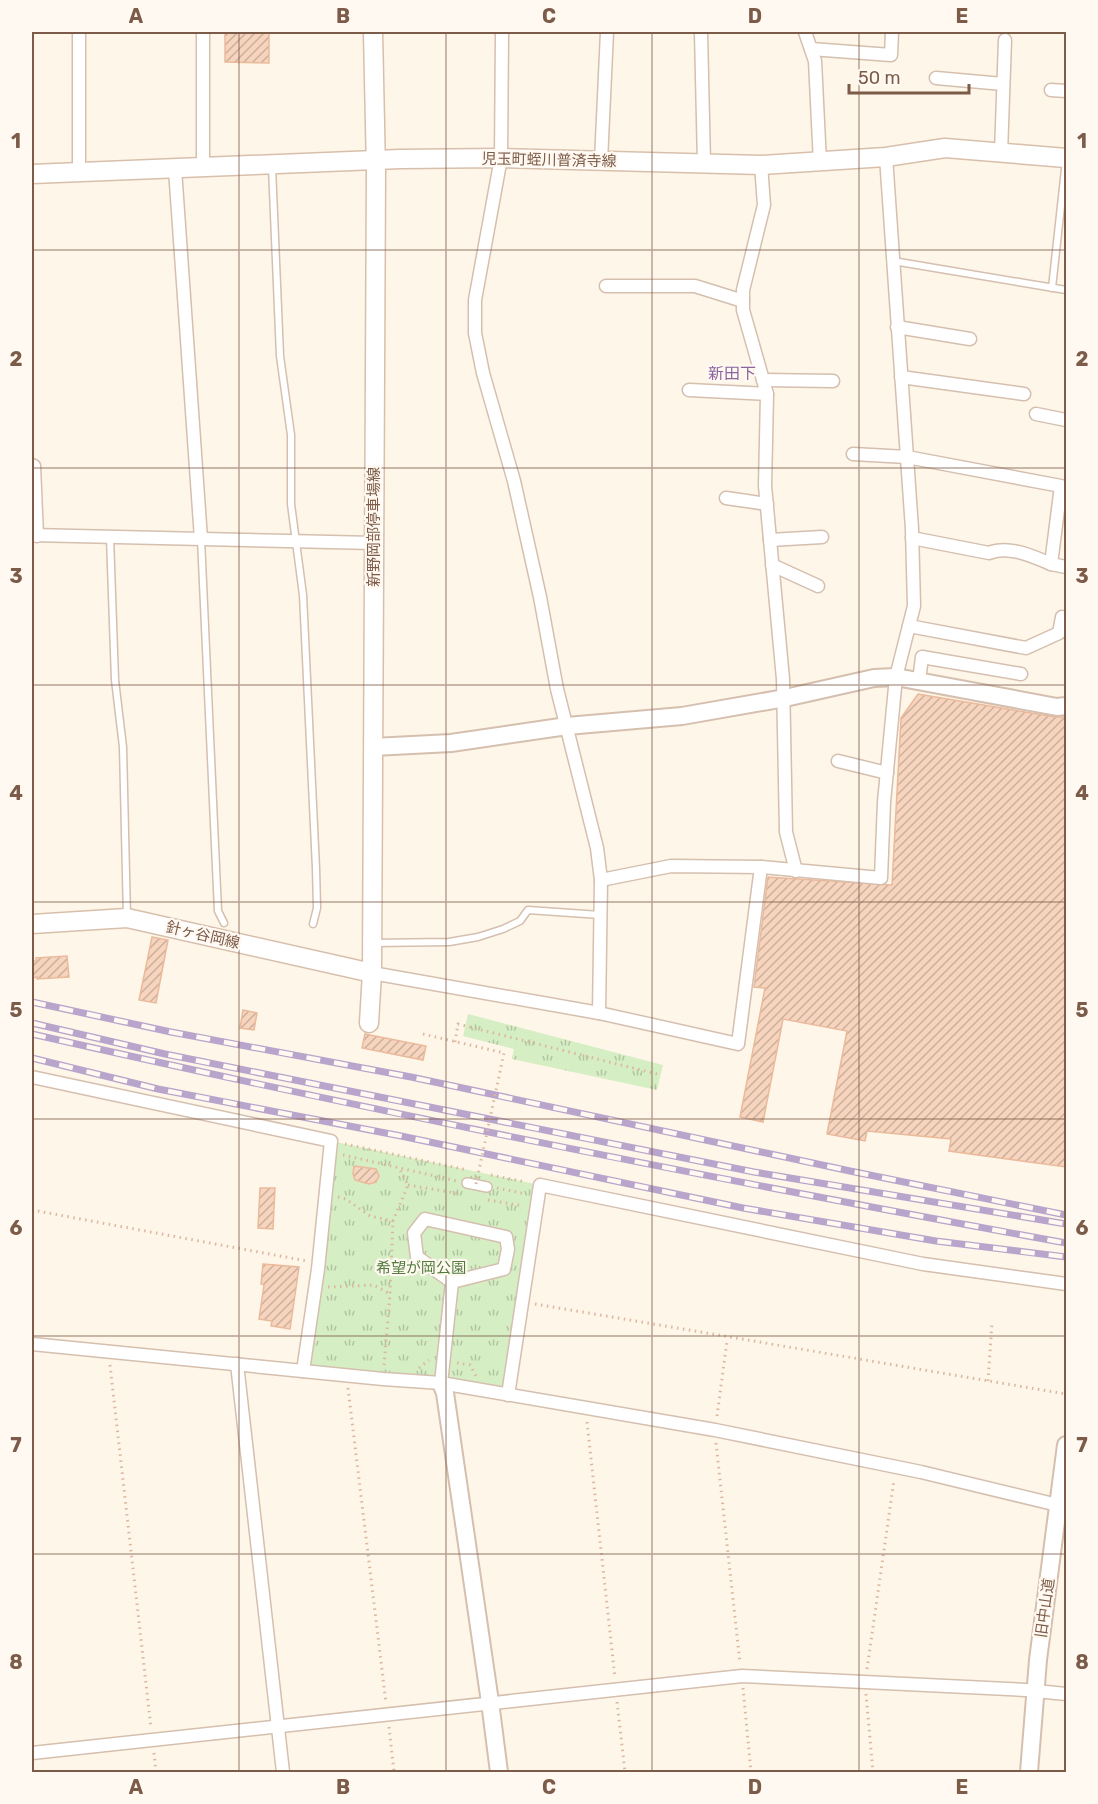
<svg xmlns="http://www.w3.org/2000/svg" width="1098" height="1804" viewBox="0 0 1098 1804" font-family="Rubik,'Noto Sans JP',sans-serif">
  <defs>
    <pattern id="grass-tufts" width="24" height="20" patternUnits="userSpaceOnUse" patternTransform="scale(1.5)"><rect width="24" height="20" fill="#d5eec4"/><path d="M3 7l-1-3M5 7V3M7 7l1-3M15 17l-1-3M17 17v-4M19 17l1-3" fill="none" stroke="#b2c4a1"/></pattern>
    <pattern id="building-hatch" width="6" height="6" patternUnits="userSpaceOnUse" patternTransform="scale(1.5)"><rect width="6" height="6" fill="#f6d4bd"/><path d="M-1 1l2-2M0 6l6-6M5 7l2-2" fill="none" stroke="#ccaf9c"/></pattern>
  </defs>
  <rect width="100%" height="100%" fill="#fef6e8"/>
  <g fill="url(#grass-tufts)">
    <path d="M468,1014L663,1065L657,1090L512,1059L514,1049L463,1036Z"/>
    <path d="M331,1141L540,1185L508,1395L303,1371Z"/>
  </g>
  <g fill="url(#building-hatch)" stroke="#ebba9c" stroke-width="1.5">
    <path d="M225,32H269V63L225,62Z"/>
    <path d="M918,694L1055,717H1066V1167L949,1151L951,1139L867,1131L865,1141L827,1134L847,1031L783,1019L763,1122L740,1117L765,988L754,987L768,877L892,885L901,718Z"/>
    <path d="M152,937L168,940L156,1003L139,1000Z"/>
    <path d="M67,956L69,977L37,979V977L32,978V961H36V958Z"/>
    <path d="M243,1010L257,1013L254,1030L240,1028Z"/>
    <path d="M365,1034L426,1046L423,1060L362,1048Z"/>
    <path d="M354,1166L376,1169L379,1176L376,1182L369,1184L355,1180L353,1174Z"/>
    <path d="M260,1188H275L273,1229L258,1228Z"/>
    <path d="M263,1264L299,1267L290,1329L271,1326L272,1321L259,1319L264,1285L261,1284Z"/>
  </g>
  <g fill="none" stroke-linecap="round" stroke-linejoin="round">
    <defs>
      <g id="service">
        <path d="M272,167L280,356L291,435V504L303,595L316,868L317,908L313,924"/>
        <path d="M893,261L1066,290"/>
        <path d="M1052,288L1066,160"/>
        <path d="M110,537L115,680L123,747L127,917"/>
        <path d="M201,539L218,911L224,923"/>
        <path d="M373,943L449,942L478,937L503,929L520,921L528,910L600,915"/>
      </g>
      <path id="pedestrian" d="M467,1183L487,1187"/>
      <g id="minor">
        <path d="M203,32V166"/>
        <path d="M502,32L501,158L475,300V333L483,373L514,481L540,597L557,689L597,848L601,880L599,1013"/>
        <path d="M701,32L704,164"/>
        <path d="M805,32L815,61L820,163"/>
        <path d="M811,49L891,55L892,32"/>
        <path d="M936,78L1003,84"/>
        <path d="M1051,90L1066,91"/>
        <path d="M1001,153L1005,40"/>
        <path d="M601,161L607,32"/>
        <path d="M761,165L764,205L743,290V310L767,394L765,486L783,679L786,832L796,871"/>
        <path d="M175,169L201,539"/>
        <path d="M79,171V32"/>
        <path d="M606,286H695L743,301"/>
        <path d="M897,327L970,339"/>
        <path d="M901,377L1024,394"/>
        <path d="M763,380L833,381"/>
        <path d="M689,390L767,394"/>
        <path d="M1036,414L1066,420"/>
        <path d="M853,454L907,457L1061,486L1051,564L1066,567"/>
        <path d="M32,465L34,466L37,536"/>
        <path d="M726,498L767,504"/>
        <path d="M32,535L374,543"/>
        <path d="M912,538L989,553C1009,545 1032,556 1051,564"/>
        <path d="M770,540L822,537"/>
        <path d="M772,565L818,586"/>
        <path d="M909,626L1026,648L1059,633L1062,617"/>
        <path d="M919,681L922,657L1021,674"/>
        <path d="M838,761L887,773"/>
        <path d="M601,880L671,866L761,867L881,878L884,802L896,677L914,606L912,529L886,157"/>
        <path d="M372,973L599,1013L738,1044L761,867"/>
        <path d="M32,1077L331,1141L318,1269L303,1371"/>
        <path d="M32,1344L383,1379L441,1383L715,1430L921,1472L1066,1507"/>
        <path d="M237,1364L283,1772"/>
        <path d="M441,1383L452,1282L417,1257L414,1233L425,1219L506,1237L508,1249L504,1269L452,1282"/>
        <path d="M508,1395L540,1185L923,1264L1066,1284"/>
        <path d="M32,1753L742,1676L1026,1690L1066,1694"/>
      </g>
      <g id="tertiary">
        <path d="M373,747L451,743L567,726L682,716L785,698L874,678L896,677L1057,707L1066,706"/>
        <path d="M441,1383L445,1393L490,1702L499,1772"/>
        <path d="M1029,1772L1038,1660L1066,1445"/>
      </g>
      <g id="secondary">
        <path d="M32,174L400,159L501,158L761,165L886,157L945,148L1066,158"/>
        <path d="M32,924L127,918L372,973"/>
        <path d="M369,1023L372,973L376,171L373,32"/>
      </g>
    </defs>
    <use href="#service" stroke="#d5bfaf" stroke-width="9"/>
    <use href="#pedestrian" stroke="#d5bfaf" stroke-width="12"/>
    <use href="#minor" stroke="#d5bfaf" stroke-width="15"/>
    <use href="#tertiary" stroke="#d5bfaf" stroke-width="20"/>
    <use href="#secondary" stroke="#d8bfab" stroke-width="21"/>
    <g stroke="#dcb79f" stroke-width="3" stroke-dasharray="1.5 4.5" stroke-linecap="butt">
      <path d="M423,1034L504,1053"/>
      <path d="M455,1042L458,1024L657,1074"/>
      <path d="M345,1144L467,1170"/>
      <path d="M343,1155L457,1181"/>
      <path d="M491,1175L526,1182"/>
      <path d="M408,1185L461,1194"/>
      <path d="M497,1188L526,1194"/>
      <path d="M338,1197L346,1199L370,1216L393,1221"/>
      <path d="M488,1200L523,1206"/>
      <path d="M32,1210L307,1261"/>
      <path d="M328,1287L374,1285L390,1294"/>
      <path d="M535,1304L1066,1394"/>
      <path d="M457,1363L470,1365L476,1376"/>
      <path d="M110,1365L151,1728"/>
      <path d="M384,1365L390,1294L393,1221L408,1185L399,1168"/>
      <path d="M419,1368L429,1360"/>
      <path d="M988,1381L992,1323"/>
      <path d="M348,1388L386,1703"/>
      <path d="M717,1416L727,1341"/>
      <path d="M587,1422L615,1678"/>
      <path d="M716,1443L740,1663"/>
      <path d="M867,1669L894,1480"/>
      <path d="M743,1688L751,1772"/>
      <path d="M866,1694L873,1772"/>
      <path d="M617,1702L625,1772"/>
      <path d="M389,1727L394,1772"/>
      <path d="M154,1753L156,1772"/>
    </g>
    <use href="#service" stroke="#fff" stroke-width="6"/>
    <use href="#pedestrian" stroke="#fff" stroke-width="9"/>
    <use href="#minor" stroke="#fff" stroke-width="12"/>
    <use href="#tertiary" stroke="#fff" stroke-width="16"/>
    <use href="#secondary" stroke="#fff" stroke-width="18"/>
    <defs>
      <g id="rail">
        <path d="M32,1002L171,1032L411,1077L850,1171L1066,1215"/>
        <path d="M32,1023L165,1054L754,1172L1066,1224"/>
        <path d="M32,1034C375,1112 720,1180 1066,1243"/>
        <path d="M32,1058L158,1089L401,1136L743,1208L936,1241L1066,1257"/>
      </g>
    </defs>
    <use href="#rail" stroke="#b9a4cb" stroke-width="7"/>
    <use href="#rail" stroke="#fff9f1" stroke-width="4.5" stroke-dasharray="14" stroke-linecap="butt"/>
    <path stroke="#dcb79f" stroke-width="3" stroke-dasharray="1.5 4.5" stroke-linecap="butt" d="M476,1184L504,1053"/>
  </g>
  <path fill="none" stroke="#7c5b49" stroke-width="1.5" stroke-opacity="0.55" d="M239,32V1772M446,32V1772M652,32V1772M859,32V1772M32,250H1066M32,468H1066M32,685H1066M32,902H1066M32,1119H1066M32,1336H1066M32,1554H1066"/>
  <g text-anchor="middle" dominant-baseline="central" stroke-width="4.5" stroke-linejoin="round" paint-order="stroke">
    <g font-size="15" fill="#7c5b49" stroke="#fff9f1">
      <text transform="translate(549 160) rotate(1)">児玉町蛭川普済寺線</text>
      <text transform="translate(374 527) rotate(-90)">新野岡部停車場線</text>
      <text transform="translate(203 935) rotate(13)">針ヶ谷岡線</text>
      <text transform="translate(1045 1608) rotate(-82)">旧中山道</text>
    </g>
    <g font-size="15" fill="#507c3c" stroke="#fff9f1">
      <text x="421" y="1268">希望が岡公園</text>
    </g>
    <g font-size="16" fill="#8b659f" stroke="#fff9f1">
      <text x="732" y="373">新田下</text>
    </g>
  </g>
  <rect width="1098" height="1804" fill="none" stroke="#fff9f1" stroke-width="66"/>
  <path d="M849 84v9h120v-9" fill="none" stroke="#7c5b49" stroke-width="3"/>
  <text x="858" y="84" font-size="18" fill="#7c5b49" stroke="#fff9f1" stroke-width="4.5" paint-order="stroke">50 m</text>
  <rect x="33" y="33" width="1032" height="1738" fill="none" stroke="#7c5b49" stroke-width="2"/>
  <g font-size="20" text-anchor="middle" font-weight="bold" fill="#7c5b49">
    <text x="136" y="23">A</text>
    <text x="343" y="23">B</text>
    <text x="549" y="23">C</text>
    <text x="755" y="23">D</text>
    <text x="962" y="23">E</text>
    <text x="16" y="148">1</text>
    <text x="1082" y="148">1</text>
    <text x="16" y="366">2</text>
    <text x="1082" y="366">2</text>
    <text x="16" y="583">3</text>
    <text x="1082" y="583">3</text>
    <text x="16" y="800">4</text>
    <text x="1082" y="800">4</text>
    <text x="16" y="1017">5</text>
    <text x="1082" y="1017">5</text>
    <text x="16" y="1235">6</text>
    <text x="1082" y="1235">6</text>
    <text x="16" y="1452">7</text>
    <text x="1082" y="1452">7</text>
    <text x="16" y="1669">8</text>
    <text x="1082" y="1669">8</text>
    <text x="136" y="1794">A</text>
    <text x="343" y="1794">B</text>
    <text x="549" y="1794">C</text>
    <text x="755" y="1794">D</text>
    <text x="962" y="1794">E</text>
  </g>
</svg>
